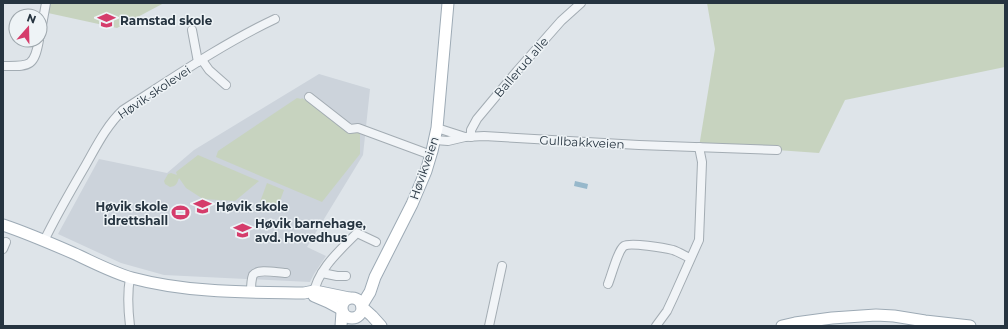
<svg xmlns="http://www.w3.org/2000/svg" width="1008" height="329" viewBox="0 0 1008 329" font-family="Montserrat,sans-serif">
  <rect width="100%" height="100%" fill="#dee4e9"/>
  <path fill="#ccd3db" d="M319,74L370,89L363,155L307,247L326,256L314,274L310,282L164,275L121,263L58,234L99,159L167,173L194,150Z"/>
  <g fill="#c7d3bf">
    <path d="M50,3H164L117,28L48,13Z"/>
    <path d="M707,3H1005V67L845,100L819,153L777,150L699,147L715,49Z"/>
    <path d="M297,98L301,99L302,98L305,100H307L360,132V154L322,202L216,157L218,151Z"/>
    <path d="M198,155L259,181L235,201L203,199L186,188L179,178C177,183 177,186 170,187L165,184L164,181L168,174L171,173L177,175L176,172Z"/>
    <path d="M267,183L284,190L277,209L260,202Z"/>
  </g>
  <path fill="#97b8cb" d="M575,181L588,184L587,189L574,186Z"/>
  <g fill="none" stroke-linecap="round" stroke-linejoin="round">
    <defs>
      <g id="minor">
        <path d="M192,30L198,62"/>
        <path d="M40,36L46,3"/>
        <path d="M202,60L209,70L226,85"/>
        <path d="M3,66C29,66 34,68 39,40"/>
        <path d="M309,97L350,129L358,128L431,155"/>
        <path d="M437,128L465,137"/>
        <path d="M471,137V130L477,119L517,71L561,21L581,3"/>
        <path d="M435,140L448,141L465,137L484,136L639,145L777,150"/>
        <path d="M44,241C56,216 70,192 84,168C96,147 106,126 123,110C173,78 222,44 275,19"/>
        <path d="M3,249L6,242"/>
        <path d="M322,273L337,276H346"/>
        <path d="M608,284C611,277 618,250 624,246C630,242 665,248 673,250C679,252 685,256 690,258"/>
        <path d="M251,292C251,287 251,280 253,275C258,268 278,273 286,273"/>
        <path d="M313,296C317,270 339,251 357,233L376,242"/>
        <path d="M130,326C128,309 127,294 130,278"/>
        <path d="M489,326L502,266"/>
        <path d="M656,326L667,311L674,296L699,240L702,162L699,147"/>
      </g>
      <g id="major">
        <path d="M3,225C27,233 50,243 73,253C93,262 111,272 132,278C188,293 247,292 304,293L314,291L320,292L349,298"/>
        <path d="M314,296L328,302L341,309"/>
        <circle cx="352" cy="308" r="10"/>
        <path d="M362,305L370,292L375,277L412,204L426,171L432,151L437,128L448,3"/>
        <path d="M362,307L372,316L381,326"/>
        <path d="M341,326L342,312"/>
        <path d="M782,326L795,323L832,318L876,315L894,316L925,321L970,326"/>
      </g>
    </defs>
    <use href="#minor" stroke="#a3acb3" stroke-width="10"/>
    <use href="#major" stroke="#9daab5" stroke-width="13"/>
    <use href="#minor" stroke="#f1f4f7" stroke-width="8"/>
    <use href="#major" stroke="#fff" stroke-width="11"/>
  </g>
  <defs>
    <symbol id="school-bare" viewBox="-9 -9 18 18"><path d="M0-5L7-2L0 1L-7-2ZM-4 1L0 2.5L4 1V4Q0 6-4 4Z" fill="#d53c6b" stroke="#eef3f6" stroke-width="2.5" paint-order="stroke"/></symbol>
    <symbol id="stadium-bare" viewBox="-9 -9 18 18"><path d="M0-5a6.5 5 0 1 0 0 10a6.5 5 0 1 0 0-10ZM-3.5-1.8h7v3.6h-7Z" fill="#d53c6b" stroke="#eef3f6" stroke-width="2.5" paint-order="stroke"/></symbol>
  </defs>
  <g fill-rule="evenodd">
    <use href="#school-bare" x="94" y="8" width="25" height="25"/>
    <use href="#school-bare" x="190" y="194" width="25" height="25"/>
    <use href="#stadium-bare" x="168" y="200" width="25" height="25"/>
    <use href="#school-bare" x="230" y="218" width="25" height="25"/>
  </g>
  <g text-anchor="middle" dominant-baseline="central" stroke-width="3" stroke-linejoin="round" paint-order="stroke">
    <g font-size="12" font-weight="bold" fill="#263440" stroke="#eef3f6" text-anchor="start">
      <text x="120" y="20">Ramstad skole</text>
      <text x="168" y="206" text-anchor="end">Høvik skole<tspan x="168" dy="14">idrettshall</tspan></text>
      <text x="216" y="206">Høvik skole</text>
      <text x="255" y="223">Høvik barnehage,<tspan x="255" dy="14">avd. Hovedhus</tspan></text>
    </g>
    <g font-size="12" fill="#263440" stroke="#eef3f6">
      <text transform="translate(521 67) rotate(-49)">Ballerud alle</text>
      <text transform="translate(154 92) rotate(-34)">Høvik skolevei</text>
      <text transform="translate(582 142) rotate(3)">Gullbakkveien</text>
      <text transform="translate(424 168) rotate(-71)">Høvikveien</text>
    </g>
  </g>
  <rect width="1008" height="329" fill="none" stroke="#263440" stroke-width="8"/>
  <g transform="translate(28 28) rotate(20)"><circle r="19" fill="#eef3f6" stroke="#9ea7ad"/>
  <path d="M0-3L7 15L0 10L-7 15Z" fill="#d53c6b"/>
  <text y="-6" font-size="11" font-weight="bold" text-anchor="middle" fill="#263440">N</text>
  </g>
</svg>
